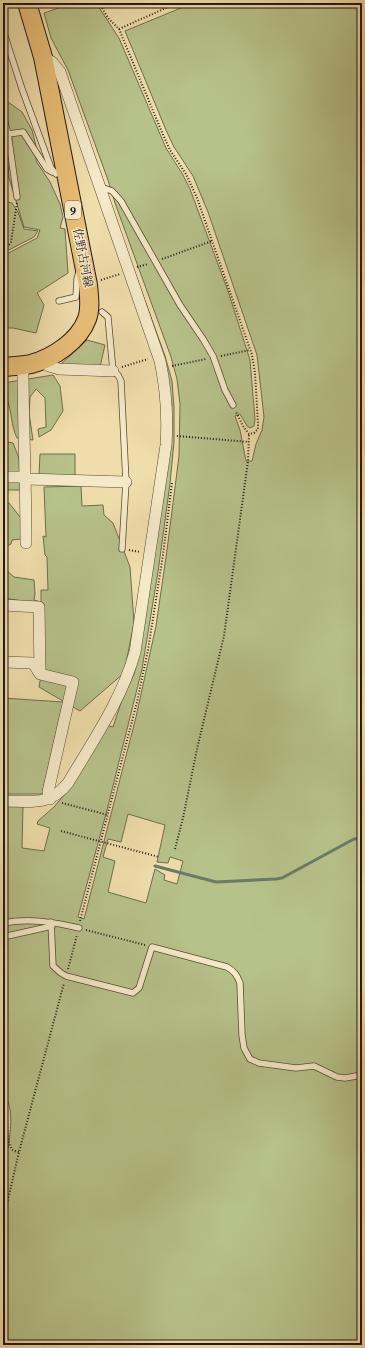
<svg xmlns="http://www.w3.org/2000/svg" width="365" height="1348" viewBox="0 0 365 1348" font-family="Vollkorn,'Noto Serif JP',serif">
  <rect width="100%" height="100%" fill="#efddab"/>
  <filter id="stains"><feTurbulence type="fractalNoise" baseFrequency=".005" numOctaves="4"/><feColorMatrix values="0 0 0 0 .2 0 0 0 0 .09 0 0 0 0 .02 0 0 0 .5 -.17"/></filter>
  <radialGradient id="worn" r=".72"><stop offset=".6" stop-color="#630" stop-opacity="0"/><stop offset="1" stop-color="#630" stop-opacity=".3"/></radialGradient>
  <g fill="#b7c18a" stroke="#6e6c4e" fill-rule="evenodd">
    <path d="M73,3H96L119,38L166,148L183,175L190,189L228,291L250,360L255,419L254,426L250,428L247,426L240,414L235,416L240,430L246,461H252L256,444L262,430L264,417L257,355L208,212L193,176L174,147L166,130L125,31L193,3H362V1345H3V1150L8,1148C11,1129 14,1107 3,1091V805L23,806L22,848L44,851L50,828L37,824L38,821L54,807L70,788L106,725L113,727L121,703L134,674L138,660L172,404L122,237L165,356L172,381L174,407V442L170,484L158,572L142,669L107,810L78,917L84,919L136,717L156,626L167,550L179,456L180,404L177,379L171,357L115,203L108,180L68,70L51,38L44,13ZM128,814L165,825L157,862L168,863L170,857L183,861L177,884L164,880L165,875L155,869L146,903L108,892L115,861L103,857L108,839L121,842Z"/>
    <path d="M8,102L22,112L32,130L36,146V161L50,182L60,204L63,217L60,228L65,229L68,273L37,293L44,305L36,333L13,328H3V256L37,238L40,230L24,227L8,175L12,138L3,121V108Z"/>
    <path d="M3,201L12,203L18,212L24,229L38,231L34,237L3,253Z"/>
    <path d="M87,340L105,345L100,367L60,365Z"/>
    <path d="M53,375L60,386L63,411L51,430L39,437L38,429L46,427L45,398L36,389L30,397L29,413L33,440L17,438C11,426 12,412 7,399H3V383Z"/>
    <path d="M3,441L13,443L19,458L20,490H3Z"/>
    <path d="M40,454H75V476L39,475Z"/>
    <path d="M81,486L82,506L103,505L104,515L113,523L130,567L134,623L124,673L80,711L39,687L40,681L44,668L42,619L29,602L3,598V570H6L14,577L34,580L35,594L34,600L41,602V590H48L47,557L45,555L43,536L46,537L44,487Z"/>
    <path d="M3,502L9,503L21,518V539L12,540L11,544L3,548Z"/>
    <path d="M3,698L63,702L42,794H3Z"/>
  </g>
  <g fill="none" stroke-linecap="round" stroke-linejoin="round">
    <path stroke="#6b7a6b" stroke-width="3" d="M155,866L216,882L276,879L282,878L354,839H362"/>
    <defs>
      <g id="service">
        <path d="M3,30L22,89L51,168L56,174"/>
        <path d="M3,115L8,134L17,197"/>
        <path d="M8,134L23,132L47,169L52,172"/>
        <path d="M101,187L112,191L121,201L180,305L203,339L213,356L225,390L233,405"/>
        <path d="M59,301L76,297L77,279L79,272"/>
        <path d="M102,312L108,317L113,371L118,375L121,381L126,482L122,549"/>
        <path d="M51,922L53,966L61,973L66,976L133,993L139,988L152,947L227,967C234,971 237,975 240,983L242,1035L244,1048L250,1059L259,1063L296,1068L314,1066L337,1077L345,1078L362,1075"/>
        <path d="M3,923C29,918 53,922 79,928"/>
        <path d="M3,937L52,926"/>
      </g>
      <g id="minor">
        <path d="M41,361L49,366L59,369L113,371"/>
        <path d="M23,366C23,425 26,484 26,543"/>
        <path d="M3,477H20L26,479L126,482"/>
        <path d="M3,605L39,607L40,673"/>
        <path d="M3,662L33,663L40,674L73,682L48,792L50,799"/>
        <path d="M3,801C30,801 49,807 68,783C93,741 122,699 135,652L166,445C168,416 166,389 160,361L60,72L52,62L43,57"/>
      </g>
      <path id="primary" d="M3,367C12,366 22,366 31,364C53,358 79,341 87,319C91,308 89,296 88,285L43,57L27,3"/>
    </defs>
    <use href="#service" stroke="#574839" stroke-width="7"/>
    <use href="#minor" stroke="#574839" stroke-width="12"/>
    <use href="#primary" stroke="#241713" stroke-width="20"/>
    <g stroke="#241713" stroke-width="2" stroke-dasharray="1 2" stroke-linecap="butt">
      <path d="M99,3L108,18L119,29L161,130L170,150L186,174L197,198L252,355L255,373L258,423V429L254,433L249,434L243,426L236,412"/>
      <path d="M119,29L177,3"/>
      <path d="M3,245H9L11,242L17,203"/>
      <path d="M162,259L212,241"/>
      <path d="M137,267L148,264"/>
      <path d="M101,280L120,274"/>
      <path d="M221,356L250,350"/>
      <path d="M172,366L206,359"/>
      <path d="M122,367L148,359"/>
      <path d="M177,436L249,442"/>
      <path d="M129,550L140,552"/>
      <path d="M62,803L108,815"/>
      <path d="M61,831L159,857"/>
      <path d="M175,849L183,818L197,749L224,636L248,461L249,434"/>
      <path d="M80,921L137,702L148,650L163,555L172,483"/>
      <path d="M86,930L145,945"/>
      <path d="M68,969L77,935"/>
      <path d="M3,1097C10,1111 5,1138 11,1148C12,1151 16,1151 19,1152"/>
      <path d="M3,1221L19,1152L64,983"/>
    </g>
    <use href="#service" stroke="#f5e9c8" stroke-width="5.5"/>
    <use href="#minor" stroke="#f5e9c8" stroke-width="11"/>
    <use href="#primary" stroke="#e8be76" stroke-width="18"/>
  </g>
  <g text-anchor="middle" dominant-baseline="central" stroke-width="3" stroke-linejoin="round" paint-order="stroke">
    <rect fill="#f5e9c8" stroke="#635649" stroke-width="1" x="65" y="201" width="16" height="18" rx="3"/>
    <g font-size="11" font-weight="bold" fill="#241713">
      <text x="73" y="210">9</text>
    </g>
    <g font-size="12" fill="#241713" stroke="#f5e9c8">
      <text transform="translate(82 258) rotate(79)">佐野古河線</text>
    </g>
  </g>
  <rect width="365" height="1348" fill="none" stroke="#efddab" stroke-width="16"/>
  <rect x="4" y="4" width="357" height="1340" fill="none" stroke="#241713" stroke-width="2"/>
  <rect x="8" y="8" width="349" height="1332" fill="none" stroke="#241713"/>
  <rect width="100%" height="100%" filter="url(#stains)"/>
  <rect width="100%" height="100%" fill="url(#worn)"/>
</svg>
